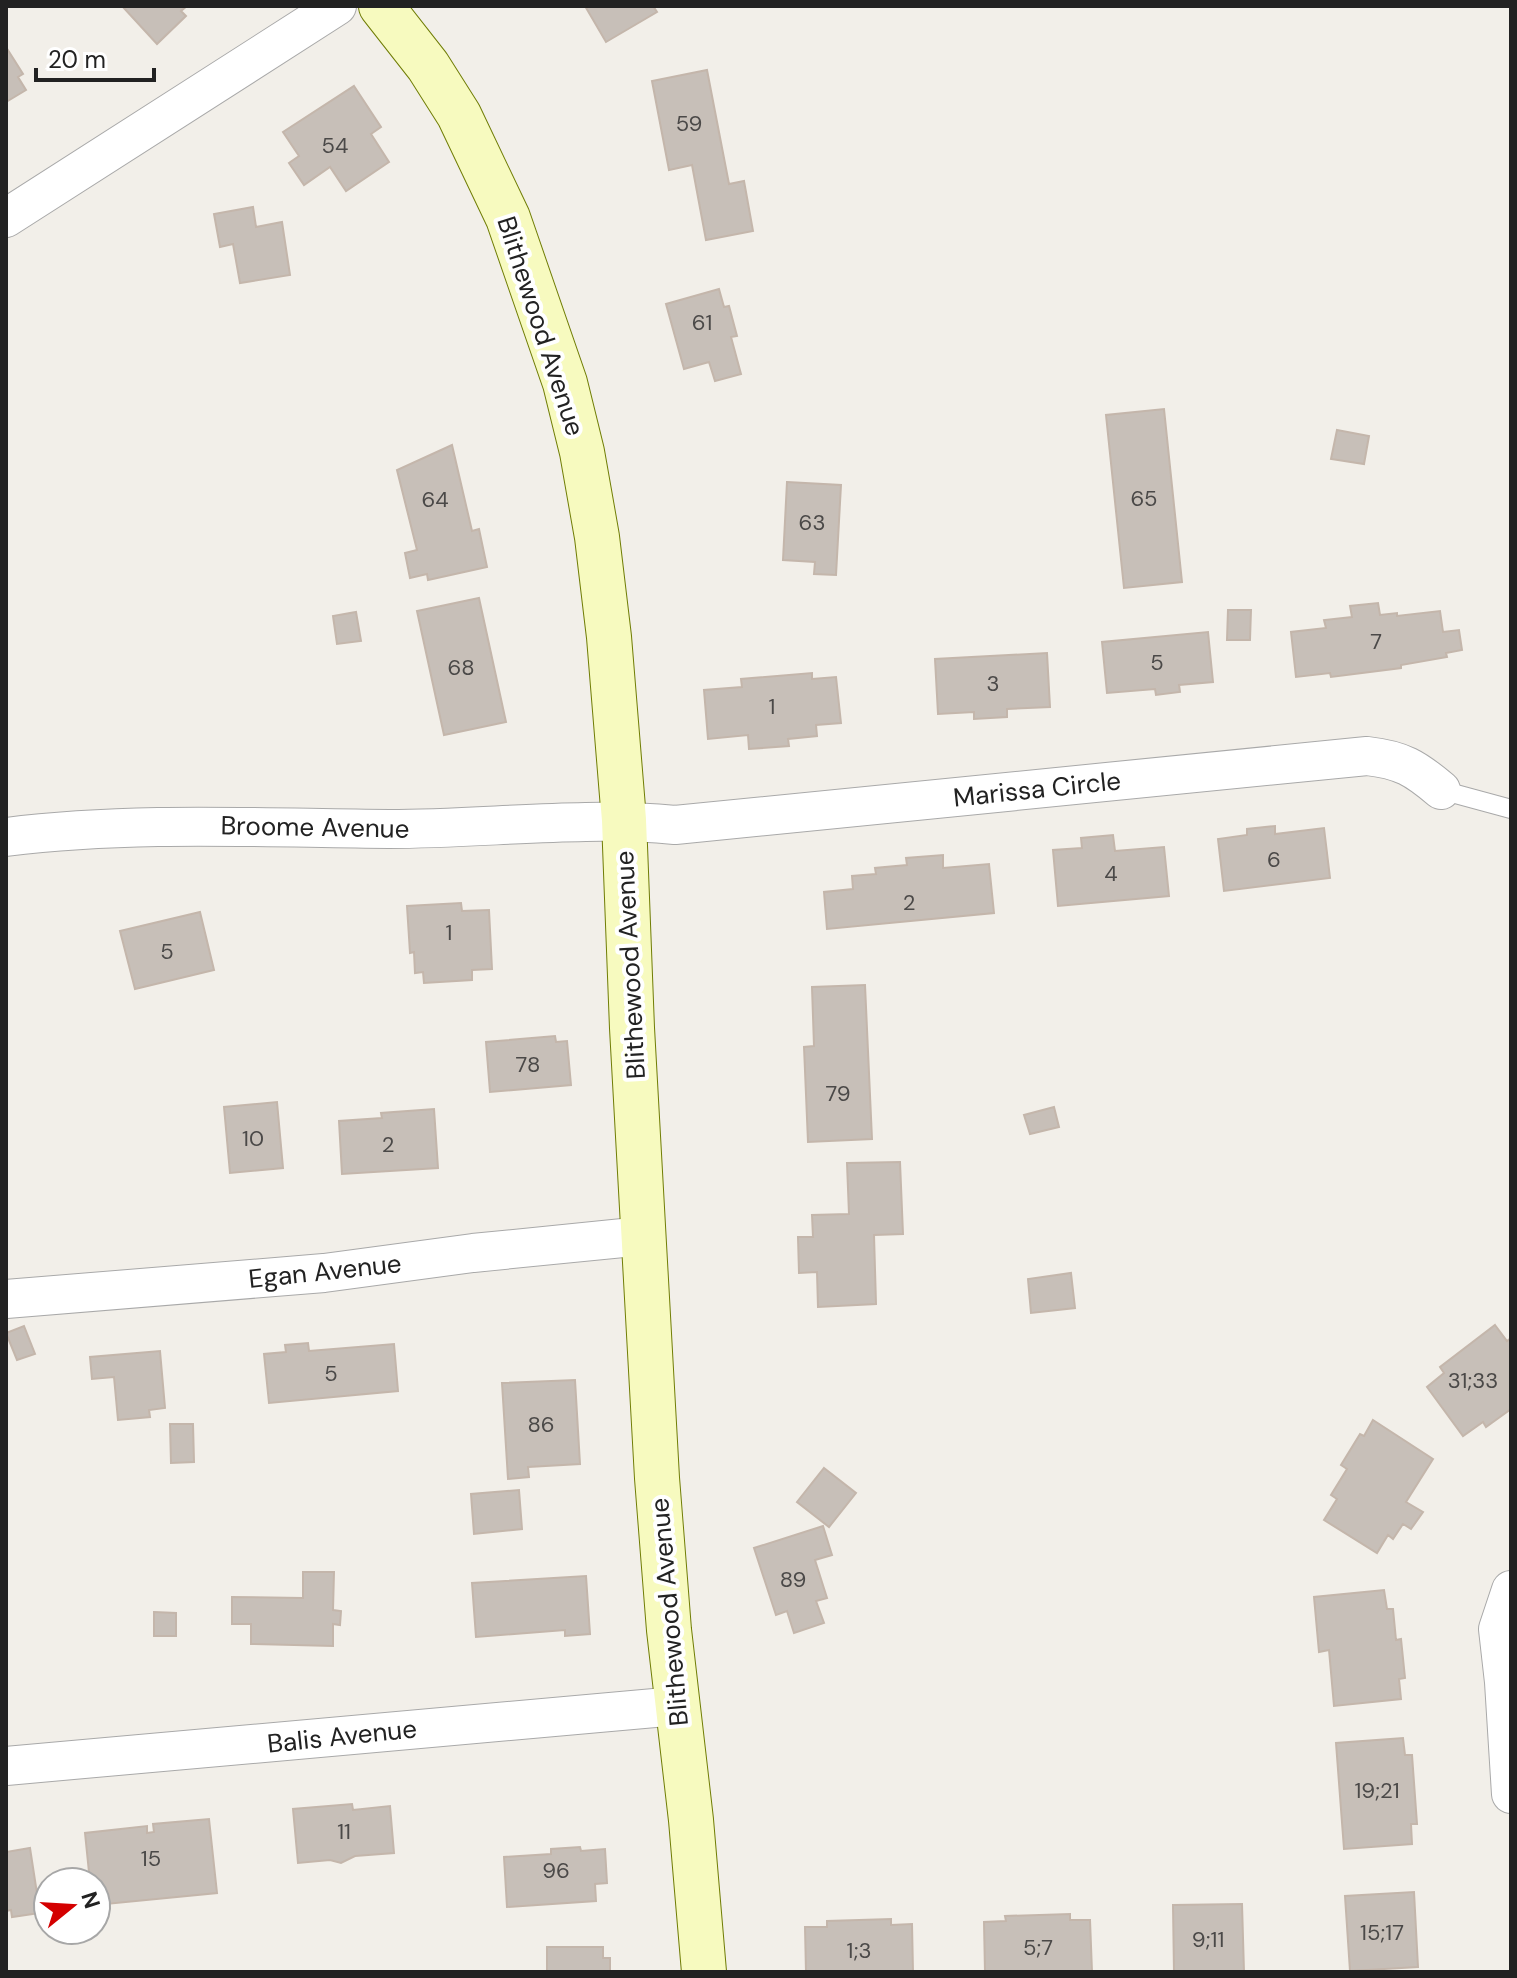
<svg xmlns="http://www.w3.org/2000/svg" width="1517" height="1978" viewBox="0 0 1517 1978" font-family="'DM Sans',sans-serif">
  <rect width="100%" height="100%" fill="#f2efe9"/>
  <g fill="#c7bfb8" stroke="#c4b6ab" stroke-width="2">
    <path d="M122,6H187L181,11L186,16L157,44Z"/>
    <path d="M585,6H653L657,12L606,42Z"/>
    <path d="M6,47L23,74L18,77L26,90L6,102Z"/>
    <path d="M707,70L729,184L744,181L753,231L706,240L692,165L669,170L652,81Z"/>
    <path d="M354,86L381,127L371,134L389,162L346,191L330,167L304,185L289,163L299,156L283,132Z"/>
    <path d="M253,207L256,227L282,222L290,275L240,283L233,244L220,247L214,214Z"/>
    <path d="M719,289L724,307L729,306L737,336L731,337L741,374L715,381L709,362L684,369L666,304Z"/>
    <path d="M1164,409L1182,582L1124,588L1106,415Z"/>
    <path d="M1337,430L1369,436L1364,464L1331,459Z"/>
    <path d="M452,445L472,531L479,529L487,567L428,580L427,574L410,578L405,553L417,550L397,470Z"/>
    <path d="M787,482L841,485L836,575L814,574L815,562L783,560Z"/>
    <path d="M479,598L506,722L444,735L417,611Z"/>
    <path d="M1378,603L1380,615L1397,613V616L1440,611L1443,632L1459,630L1462,650L1446,653L1447,657L1401,665V668L1331,677L1330,673L1296,677L1291,632L1326,628L1324,620L1352,617L1350,606Z"/>
    <path d="M1228,610H1251L1250,640H1227Z"/>
    <path d="M356,612L361,641L337,644L333,616Z"/>
    <path d="M1208,632L1213,682L1179,685L1180,692L1156,695L1155,689L1107,693L1102,642Z"/>
    <path d="M1047,653L1050,707L1007,709V717L974,719V712L938,714L935,659Z"/>
    <path d="M812,673V679L836,677L841,723L816,725L817,736L788,739L789,746L749,749L748,735L708,739L704,690L742,687L741,679Z"/>
    <path d="M1275,826V834L1324,828L1330,878L1224,891L1218,839L1247,835V829Z"/>
    <path d="M1113,835L1115,851L1164,847L1169,896L1058,906L1053,850L1082,848L1081,838Z"/>
    <path d="M943,855V868L989,864L994,913L827,929L824,892L853,889L852,876L876,874L875,868L907,865L906,858Z"/>
    <path d="M461,903L462,911L489,910L492,969L472,970V980L424,983L423,972L415,973L414,952L410,953L407,906Z"/>
    <path d="M200,912L214,970L135,989L120,931Z"/>
    <path d="M865,985L872,1139L808,1142L804,1047L814,1046L812,987Z"/>
    <path d="M555,1036L556,1042L567,1041L571,1085L490,1092L486,1042Z"/>
    <path d="M277,1102L283,1168L230,1173L224,1107Z"/>
    <path d="M1054,1107L1059,1127L1030,1134L1024,1115Z"/>
    <path d="M434,1109L438,1168L342,1174L339,1121L382,1118L381,1113Z"/>
    <path d="M900,1162L903,1234L874,1235L876,1304L818,1307L817,1272L799,1273L798,1237H813L812,1215L849,1214L847,1163Z"/>
    <path d="M1071,1273L1075,1308L1031,1313L1028,1279Z"/>
    <path d="M1495,1325L1507,1341L1511,1338V1409L1486,1427L1483,1422L1463,1436L1427,1387L1444,1373L1440,1367Z"/>
    <path d="M24,1326L35,1354L17,1360L6,1333Z"/>
    <path d="M308,1343L309,1351L394,1344L398,1391L269,1403L264,1354L286,1352L285,1345Z"/>
    <path d="M160,1351L165,1408L149,1410L150,1417L118,1420L114,1377L92,1379L90,1357Z"/>
    <path d="M575,1380L580,1464L528,1467L529,1477L508,1479L502,1383Z"/>
    <path d="M1373,1420L1433,1459L1406,1502L1423,1512L1411,1529L1403,1524L1393,1539L1388,1535L1377,1553L1324,1520L1337,1499L1331,1495L1347,1469L1341,1465L1360,1434L1364,1436Z"/>
    <path d="M170,1424H193L194,1462L171,1463Z"/>
    <path d="M824,1468L856,1493L829,1527L797,1502Z"/>
    <path d="M519,1490L522,1529L474,1534L471,1494Z"/>
    <path d="M823,1526L832,1555L815,1560L827,1598L816,1601L824,1623L794,1633L787,1611L776,1615L754,1548Z"/>
    <path d="M303,1572H334L333,1610L341,1611L340,1625L333,1624V1646L251,1644V1624H232V1597L303,1598Z"/>
    <path d="M586,1576L590,1634L565,1636V1630L476,1637L472,1583Z"/>
    <path d="M1384,1590L1387,1609H1393L1396,1640L1401,1639L1405,1678L1399,1679L1401,1699L1334,1706L1329,1650L1319,1652L1314,1597Z"/>
    <path d="M154,1612L176,1613V1636H154Z"/>
    <path d="M1403,1738L1405,1755H1412L1417,1824H1411L1412,1844L1344,1849L1336,1743Z"/>
    <path d="M352,1804L353,1810L390,1806L394,1853L355,1856L341,1863L330,1860L298,1863L293,1809Z"/>
    <path d="M209,1819L217,1893L96,1905V1882H90L85,1833L147,1826V1833L154,1832L153,1824Z"/>
    <path d="M580,1847L581,1851L605,1849L607,1883L595,1884L596,1901L507,1907L504,1857L551,1854V1849Z"/>
    <path d="M30,1848L40,1913L12,1917L11,1910L6,1911V1852Z"/>
    <path d="M1414,1892L1418,1967L1350,1971L1345,1896Z"/>
    <path d="M1242,1904L1244,1972H1174L1173,1905Z"/>
    <path d="M1070,1914V1920H1090L1092,1972H985L984,1922L1006,1921L1005,1916Z"/>
    <path d="M891,1919V1925L912,1924L913,1972H806L805,1927H827V1921Z"/>
    <path d="M547,1947H603V1958H610V1972H616H547Z"/>
  </g>
  <g fill="none" stroke-linecap="round" stroke-linejoin="round">
    <defs>
      <path id="lane" d="M1441,790L1511,809"/>
      <g id="street">
        <path d="M6,218L337,6"/>
        <path d="M6,837C134,821 261,828 389,829C485,829 580,816 675,825L1367,756C1402,760 1415,768 1441,790"/>
        <path d="M6,1299L324,1273L473,1253L643,1236"/>
        <path d="M1511,1590L1498,1629L1504,1682L1511,1794"/>
        <path d="M6,1766L677,1706"/>
      </g>
      <path id="secondary" d="M381,6L428,66L459,115L508,218L565,383L582,452L597,537L609,637L624,820L632,1028L657,1478L669,1630L691,1820L704,1972"/>
    </defs>
    <use href="#lane" stroke="#a9a9a9" stroke-width="20"/>
    <use href="#street" stroke="#a9a9a9" stroke-width="40"/>
    <use href="#secondary" stroke="#707d05" stroke-width="46"/>
    <use href="#lane" stroke="#fff" stroke-width="18"/>
    <use href="#street" stroke="#fff" stroke-width="38"/>
    <use href="#secondary" stroke="#f7fabf" stroke-width="44"/>
  </g>
  <g text-anchor="middle" dominant-baseline="central" stroke-width="8" stroke-linejoin="round" paint-order="stroke">
    <g font-size="22" fill="#4b4948">
      <text x="689" y="123">59</text>
      <text x="335" y="145">54</text>
      <text x="702" y="322">61</text>
      <text x="1144" y="498">65</text>
      <text x="435" y="499">64</text>
      <text x="812" y="522">63</text>
      <text x="1376" y="641">7</text>
      <text x="1157" y="662">5</text>
      <text x="461" y="667">68</text>
      <text x="993" y="683">3</text>
      <text x="772" y="706">1</text>
      <text x="1274" y="859">6</text>
      <text x="1111" y="873">4</text>
      <text x="909" y="902">2</text>
      <text x="449" y="932">1</text>
      <text x="167" y="951">5</text>
      <text x="528" y="1064">78</text>
      <text x="838" y="1093">79</text>
      <text x="253" y="1138">10</text>
      <text x="388" y="1144">2</text>
      <text x="331" y="1373">5</text>
      <text x="1473" y="1380">31;33</text>
      <text x="541" y="1424">86</text>
      <text x="793" y="1579">89</text>
      <text x="1377" y="1790">19;21</text>
      <text x="344" y="1831">11</text>
      <text x="151" y="1858">15</text>
      <text x="556" y="1870">96</text>
      <text x="1382" y="1932">15;17</text>
      <text x="1208" y="1939">9;11</text>
      <text x="1038" y="1947">5;7</text>
      <text x="859" y="1950">1;3</text>
    </g>
    <g font-size="26" fill="#222" stroke="#fff">
      <text transform="translate(541 326) rotate(72)">Blithewood Avenue</text>
      <text transform="translate(1037 789) rotate(-6)">Marissa Circle</text>
      <text transform="translate(315 827) rotate(1)">Broome Avenue</text>
      <text transform="translate(630 965) rotate(-93)">Blithewood Avenue</text>
      <text transform="translate(325 1271) rotate(-6)">Egan Avenue</text>
      <text transform="translate(669 1612) rotate(-95)">Blithewood Avenue</text>
      <text transform="translate(342 1736) rotate(-6)">Balis Avenue</text>
    </g>
  </g>
  <rect width="1517" height="1978" fill="none" stroke="#222222" stroke-width="16"/>
  <g transform="translate(72 1906) rotate(72)"><circle r="38" fill="#ffffff" stroke="#a7a7a7" stroke-width="2"/>
  <path d="M0-6L14 30L0 20L-14 30Z" fill="#d40000"/>
  <text y="-12" font-size="22" font-weight="bold" text-anchor="middle" fill="#222222">N</text>
  </g>
  <path d="M36 68v12h118v-12" fill="none" stroke="#222222" stroke-width="4"/>
  <text x="48" y="68" font-size="24" fill="#222222" stroke="#ffffff" stroke-width="6" paint-order="stroke">20 m</text>
</svg>
